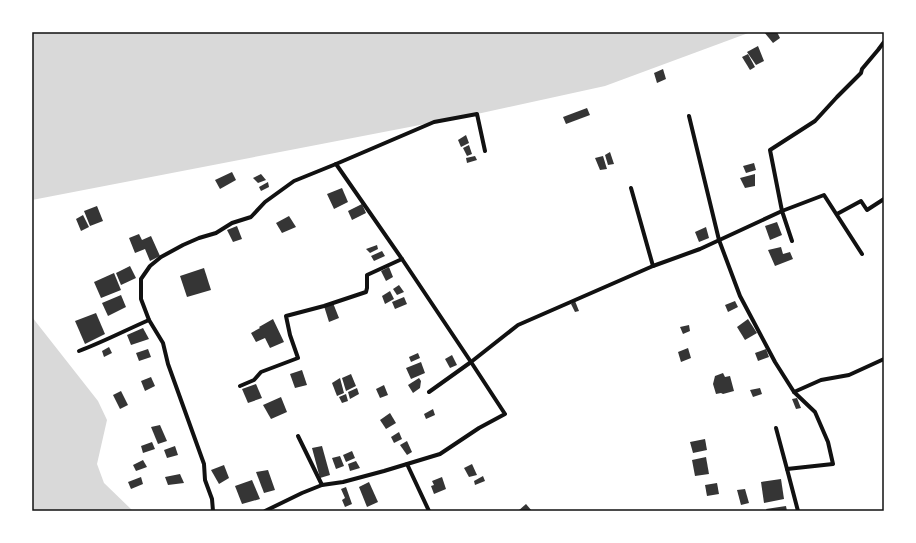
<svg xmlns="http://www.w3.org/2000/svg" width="916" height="543" viewBox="0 0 916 543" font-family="'Times New Roman',serif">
  <rect width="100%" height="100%" fill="#fff"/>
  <g fill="#d9d9d9">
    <path d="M32,32H751L605,86L477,114L32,200Z"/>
    <path d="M32,317L98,401L107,420L97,464L104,483L133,511H32Z"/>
  </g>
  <g fill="#353535">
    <path d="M764,32H777L780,38L773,43Z"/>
    <path d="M758,46L764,61L756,65L747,52Z"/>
    <path d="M748,54L755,67L750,70L742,57Z"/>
    <path d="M663,69L666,79L657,83L654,73Z"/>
    <path d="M587,108L590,115L566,124L563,117Z"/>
    <path d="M466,135L469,143L461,147L458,140Z"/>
    <path d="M469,145L472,154L467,156L463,148Z"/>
    <path d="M610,152L614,164L608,165L605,155Z"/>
    <path d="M475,156L477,160L467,163L466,158Z"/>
    <path d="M603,156L607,169L600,170L595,158Z"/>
    <path d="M754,163L756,170L746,173L743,166Z"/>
    <path d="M232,172L236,180L220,189L215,180Z"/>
    <path d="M261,174L266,180L258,183L253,178Z"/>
    <path d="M755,174V186L745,188L740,178Z"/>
    <path d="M268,182L269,187L261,191L259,187Z"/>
    <path d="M342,188L348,202L334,209L327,194Z"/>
    <path d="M362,204L366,213L352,220L348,211Z"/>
    <path d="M97,206L103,221L90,226L84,211Z"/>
    <path d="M83,215L89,227L81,231L76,219Z"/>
    <path d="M289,216L296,227L282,233L276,223Z"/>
    <path d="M777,222L782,235L770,240L765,226Z"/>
    <path d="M237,226L242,239L233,242L227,230Z"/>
    <path d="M706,227L709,238L699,242L695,232Z"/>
    <path d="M139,234L142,240L151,236L160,256L150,261L145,249L135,253L129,238Z"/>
    <path d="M377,245L378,249L370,253L366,249Z"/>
    <path d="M781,247L783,254L790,252L793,259L775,266L768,250Z"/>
    <path d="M382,251L385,256L374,261L371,256Z"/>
    <path d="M130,266L136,278L121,285L116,273Z"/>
    <path d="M389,267L393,277L386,281L381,271Z"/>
    <path d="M204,268L211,290L187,297L180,276Z"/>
    <path d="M114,273L121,290L101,298L94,282Z"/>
    <path d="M399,285L404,292L397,295L393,289Z"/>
    <path d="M390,291L394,299L385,304L382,296Z"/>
    <path d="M121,295L126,307L108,316L102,303Z"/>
    <path d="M404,297L407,304L395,309L392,302Z"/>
    <path d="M575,301L579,311L575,312L571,304Z"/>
    <path d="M735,301L738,307L728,312L725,305Z"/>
    <path d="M333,303L339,318L329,322L324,306Z"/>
    <path d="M96,313L105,334L85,344L75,321Z"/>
    <path d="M273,319L284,342L270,348L265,338L256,342L251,333L260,328L259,327Z"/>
    <path d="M748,319L757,333L745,340L737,327Z"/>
    <path d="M689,325L690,331L683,334L680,327Z"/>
    <path d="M143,328L149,339L131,345L127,335Z"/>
    <path d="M109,347L112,353L104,357L102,351Z"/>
    <path d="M688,348L691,358L681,362L678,352Z"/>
    <path d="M148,349L151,357L139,361L136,353Z"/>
    <path d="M766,349L769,357L758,361L755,353Z"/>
    <path d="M418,353L420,358L411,362L409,357Z"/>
    <path d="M452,355L457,365L450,368L445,359Z"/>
    <path d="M421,362L425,373L411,379L406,368Z"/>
    <path d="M302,370L307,385L295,388L290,374Z"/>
    <path d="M723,373L725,377L730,376L734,391L723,394L721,393L716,394L713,384L715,376Z"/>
    <path d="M351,374L356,386L346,391L342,378Z"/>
    <path d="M151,377L155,386L145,391L141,381Z"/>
    <path d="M340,378L344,393L337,396L332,383Z"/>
    <path d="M419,378L421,381L420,388L413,393L408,385Z"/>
    <path d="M256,384L262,398L248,403L242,389Z"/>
    <path d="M384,385L388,395L380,398L376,389Z"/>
    <path d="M357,388L359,394L350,399L348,392Z"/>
    <path d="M760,388L762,394L753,397L750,390Z"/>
    <path d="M121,391L128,405L120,409L113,395Z"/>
    <path d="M346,394L348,401L342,403L339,397Z"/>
    <path d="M281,397L287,412L271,419L263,405Z"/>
    <path d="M797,398L801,408L796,409L792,399Z"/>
    <path d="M433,409L435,415L426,419L424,414Z"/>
    <path d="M390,413L396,423L386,429L380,420Z"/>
    <path d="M160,425L167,441L158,444L151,427Z"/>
    <path d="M399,432L402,439L394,443L391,437Z"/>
    <path d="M705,439L707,450L693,453L690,442Z"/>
    <path d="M407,441L412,452L407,455L400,445Z"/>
    <path d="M152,442L155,449L143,453L141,446Z"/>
    <path d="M175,446L178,455L167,458L164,450Z"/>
    <path d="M322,446L330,475L320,478L312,448Z"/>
    <path d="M352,451L355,458L346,462L343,455Z"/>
    <path d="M340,456L344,466L336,469L332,458Z"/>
    <path d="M706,457L709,474L695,476L692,460Z"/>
    <path d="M143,460L147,467L136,471L133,465Z"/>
    <path d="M356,461L360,468L350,471L348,464Z"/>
    <path d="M472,464L477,475L469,477L464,468Z"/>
    <path d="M224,465L229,478L219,484L211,470Z"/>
    <path d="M268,470L275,490L264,493L256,472Z"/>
    <path d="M180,474L184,483L168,485L165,477Z"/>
    <path d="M483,476L485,481L475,485L474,481Z"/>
    <path d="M141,477L143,484L131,489L128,482Z"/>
    <path d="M442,477L446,489L434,494L431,486L434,485L432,481Z"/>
    <path d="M781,479L784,499L764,503L761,482Z"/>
    <path d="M252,480L260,499L242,504L235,486Z"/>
    <path d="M369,482L378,502L367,507L359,487Z"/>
    <path d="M717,483L719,494L707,496L705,485Z"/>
    <path d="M346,487L352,504L345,507L342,500L345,498L341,489Z"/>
    <path d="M745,489L749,503L741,505L737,490Z"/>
    <path d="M526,504L532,511H518Z"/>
    <path d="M786,506L787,511H767L766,509Z"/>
  </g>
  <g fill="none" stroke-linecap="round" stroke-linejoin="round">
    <g stroke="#111" stroke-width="4">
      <path d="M689,116L719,240L740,296L775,362L794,392L815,412L828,442L833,464L787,469L798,511"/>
      <path d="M631,188L653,266"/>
      <path d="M837,214L861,201L867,210L884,199"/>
      <path d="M792,241L782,211L824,195L862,254"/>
      <path d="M79,351C103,342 126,330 149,320"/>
      <path d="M240,386L254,380L261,372L298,358L290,335L286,316L324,306L366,292L367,288V275L402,259"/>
      <path d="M429,392L471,362L402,259L336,164L434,122L477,114L485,151"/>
      <path d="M794,392L821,380L849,375L884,359"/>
      <path d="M776,428L787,469"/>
      <path d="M298,436L322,485"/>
      <path d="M407,464L429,511"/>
      <path d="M213,511L212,499L205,480L204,464L168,364L163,343L149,320L141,299V279L150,266L161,257L183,245L199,238L216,233L232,223L251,217L265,202L294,181L336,164"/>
      <path d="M265,511L302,493L322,485L343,482L384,471L440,454L479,428L505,414L471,362L518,325L653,266L700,249L782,211L770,150L815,121L837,97L861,73L862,69L878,50L884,42"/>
    </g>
  </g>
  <rect width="916" height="543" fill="none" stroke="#ffffff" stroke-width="66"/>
  <rect x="33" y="33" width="850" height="477" fill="none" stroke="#111" stroke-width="1.5"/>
</svg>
